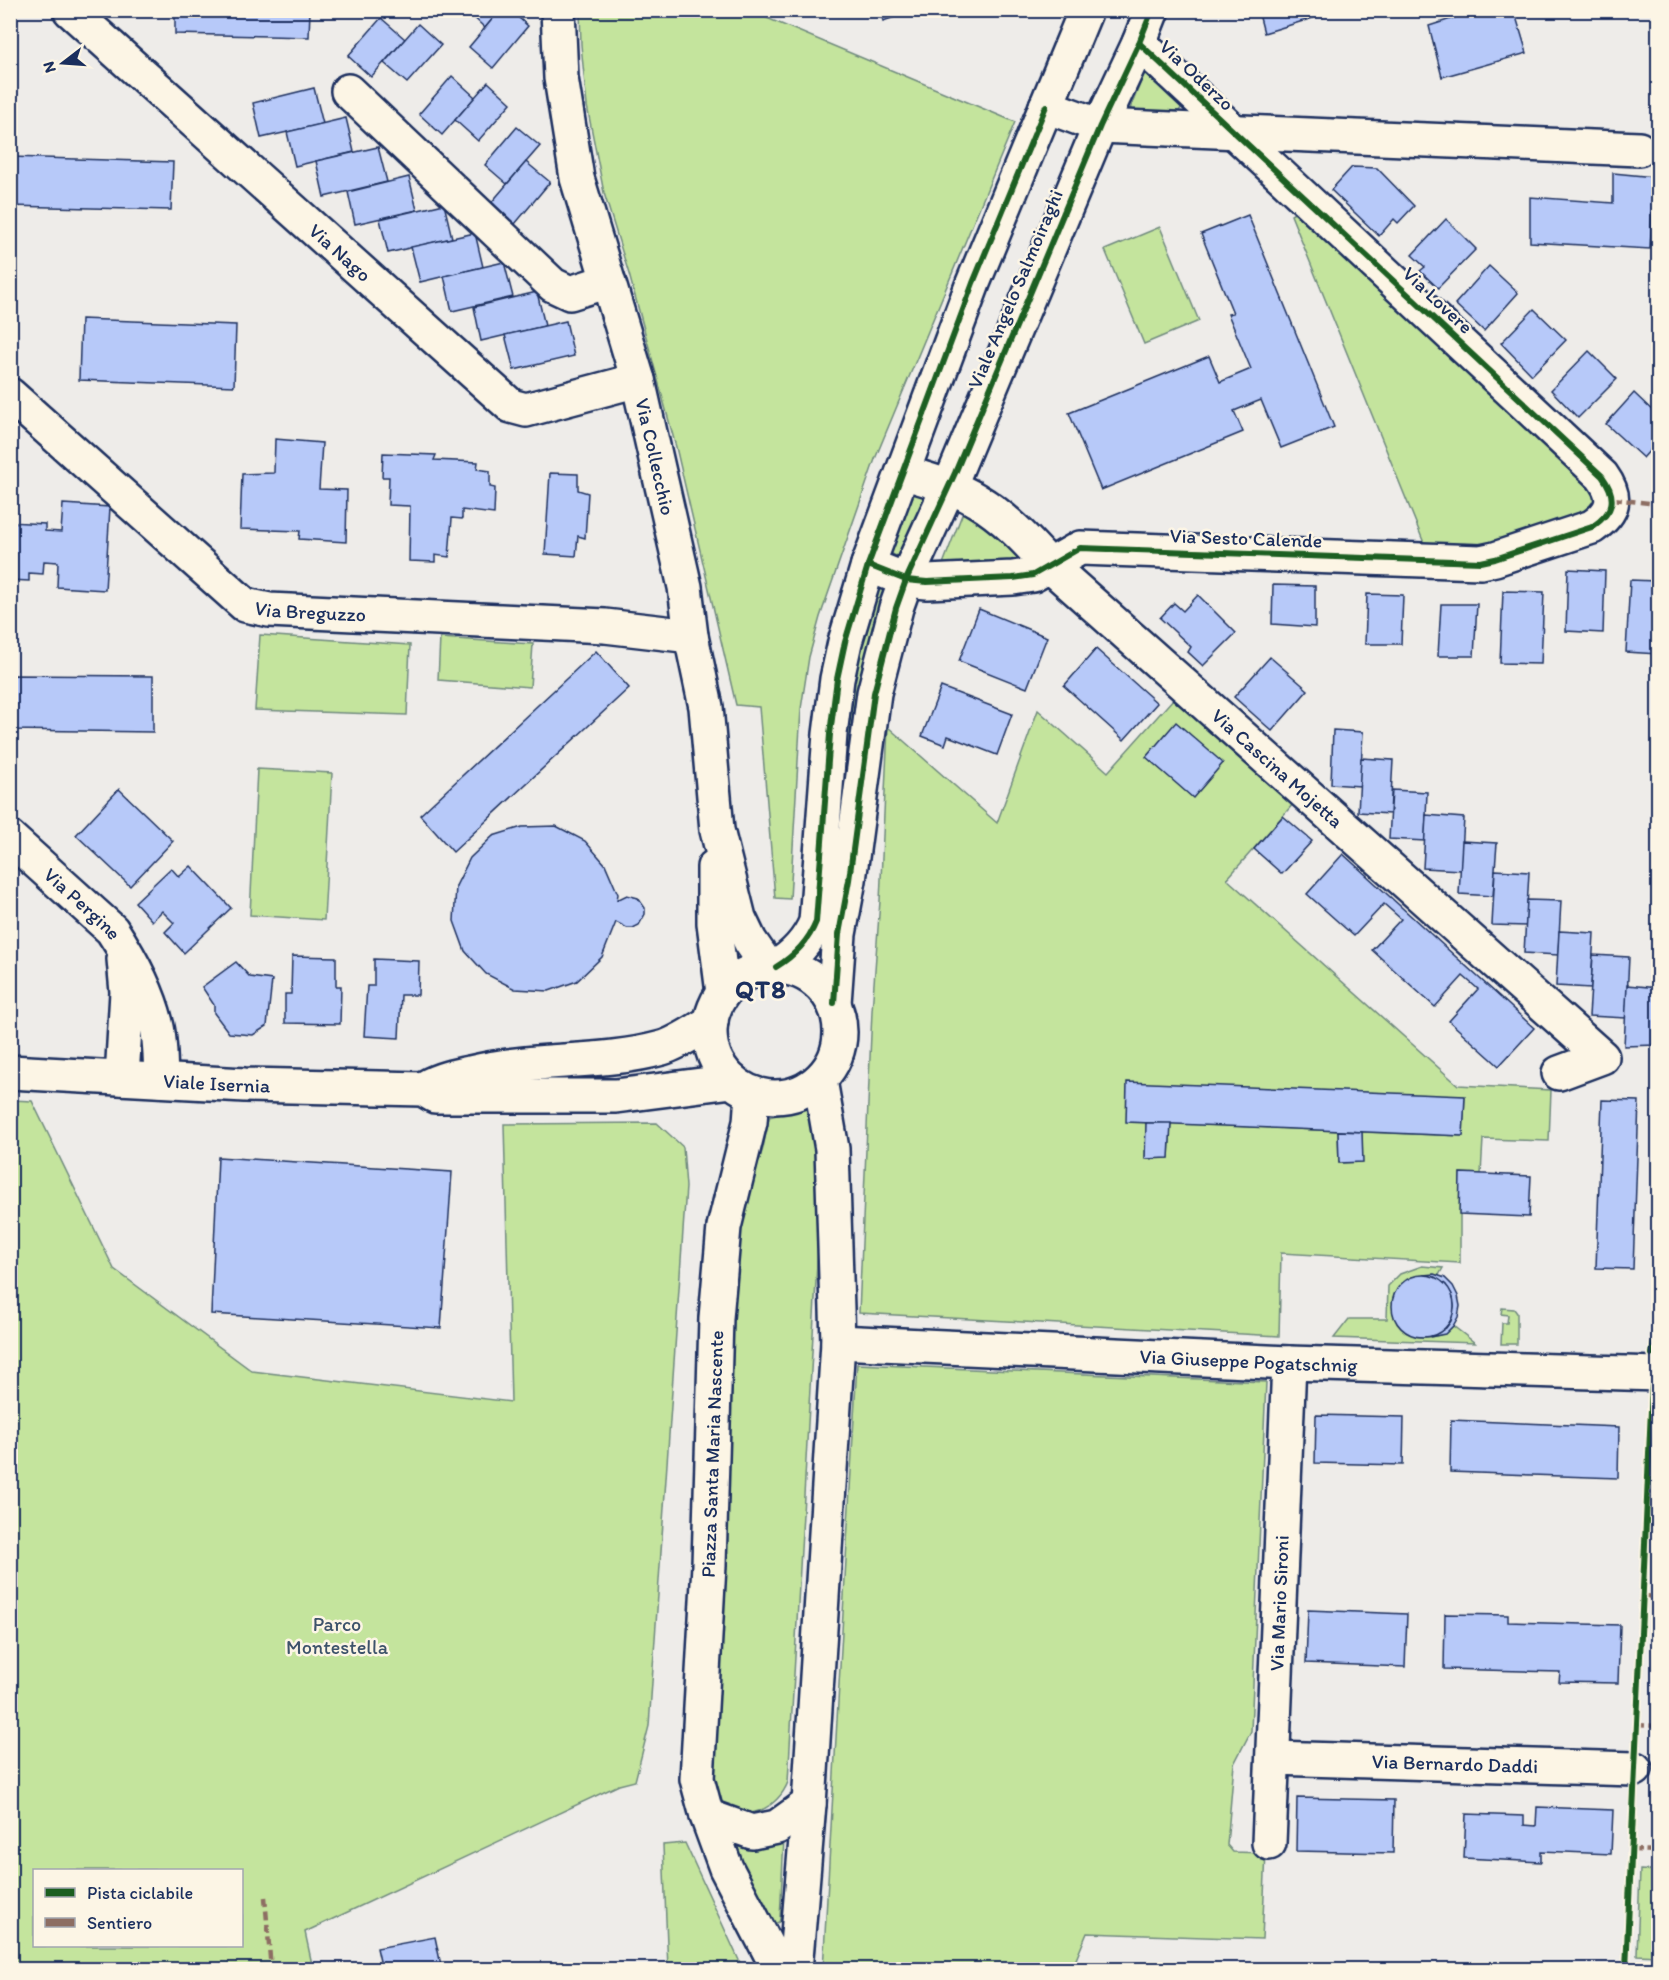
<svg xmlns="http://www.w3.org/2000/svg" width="1669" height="1980" viewBox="0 0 1669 1980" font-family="Itim,sans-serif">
  <rect width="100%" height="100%" fill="#eeece9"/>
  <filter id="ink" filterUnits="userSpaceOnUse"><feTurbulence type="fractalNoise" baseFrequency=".0167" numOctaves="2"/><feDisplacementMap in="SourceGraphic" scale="12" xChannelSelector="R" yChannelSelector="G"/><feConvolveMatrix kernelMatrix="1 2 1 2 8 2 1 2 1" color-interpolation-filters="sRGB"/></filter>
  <g filter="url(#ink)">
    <g fill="#c4e49d" stroke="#708a7e" stroke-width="1.5" fill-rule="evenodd">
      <path d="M580,11H762V16L1015,122L875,459L820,617L809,657L801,709L790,899L775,898L759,707L736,705L676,447L629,274L604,193L587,106L581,45Z"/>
      <path d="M1148,64L1184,104L1179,111H1137L1130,109Z"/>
      <path d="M1296,212L1593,490L1596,503L1592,511L1499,546L1426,548L1291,215Z"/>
      <path d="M1160,227L1199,321L1144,344L1105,250Z"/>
      <path d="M909,491L928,496L901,556L898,557L890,553Z"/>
      <path d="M963,512L985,522L1019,556L1015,562L944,565L943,564Z"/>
      <path d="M871,586L892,588L820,957L813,952L838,738Z"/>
      <path d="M260,635L410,645L407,715L255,710Z"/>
      <path d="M440,638L533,644L530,687L438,680Z"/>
      <path d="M1174,698L1294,803L1227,879L1458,1085L1551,1090L1549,1141L1483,1139L1481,1174L1460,1173V1263L1281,1253L1279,1336L859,1313L872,1011L880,901L888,727L997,823L1038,710L1108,772ZM1465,1097L1463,1136L1362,1132V1162L1339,1163L1338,1131L1171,1123L1169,1158H1145L1146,1123Z"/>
      <path d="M257,769L332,773L324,920L250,915Z"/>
      <path d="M11,1100L32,1101L114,1269L252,1371L511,1402L504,1124L657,1123L683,1147L686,1187L649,1726L635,1781L619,1785L305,1932L313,1969H11ZM34,1870H242V1946H34Z"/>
      <path d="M809,1107L818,1151L820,1209L788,1782C778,1808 746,1825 722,1803C715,1797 712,1787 709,1778L737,1252L744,1210L763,1148L769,1117Z"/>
      <path d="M1422,1266L1443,1268L1439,1275C1378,1269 1380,1341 1428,1337C1440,1336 1445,1334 1453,1326L1475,1343L1334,1338L1349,1319H1387L1388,1286L1400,1274Z"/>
      <path d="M1502,1308L1514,1309L1517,1313V1344H1501L1502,1323H1507L1508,1315L1501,1314Z"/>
      <path d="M857,1364L1266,1382L1251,1731L1234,1764L1227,1845L1233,1852L1266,1853L1262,1939L1087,1933L1072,1969L823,1970Z"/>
      <path d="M784,1838L780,1919L779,1922L774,1924L733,1849L735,1842Z"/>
      <path d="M685,1843L743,1969H668L663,1845Z"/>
      <path d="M1640,1870L1658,1871V1956L1637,1955Z"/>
    </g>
    <g fill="#b7c9f9" stroke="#1b2f5e" stroke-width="1.5">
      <path d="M175,10H310L309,37L175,34Z"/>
      <path d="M466,10H500L485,28Z"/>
      <path d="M500,10H510L528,26L493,68L469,47Z"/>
      <path d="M880,10H916L883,21Z"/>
      <path d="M1258,10H1339L1264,33Z"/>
      <path d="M1479,10H1514L1527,53L1442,77L1429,26Z"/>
      <path d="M381,18L405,39L371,77L348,56Z"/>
      <path d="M418,24L441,45L407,83L384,63Z"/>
      <path d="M452,76L475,97L442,135L419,114Z"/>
      <path d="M488,82L511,103L478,141L455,120Z"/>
      <path d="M314,88L323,124L261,138L253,103Z"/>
      <path d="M346,118L354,152L295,166L287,132Z"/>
      <path d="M517,127L540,146L507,184L485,165Z"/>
      <path d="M378,147L387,182L324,197L316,161Z"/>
      <path d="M10,157L173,162L171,210L10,206Z"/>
      <path d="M526,162L550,182L515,224L491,203Z"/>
      <path d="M1352,167L1377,168L1414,206L1398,223L1394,219L1379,236L1331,190Z"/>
      <path d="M1613,173L1654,177L1650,249L1530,242V197L1613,203Z"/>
      <path d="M409,177L417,210L355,224L348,192Z"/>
      <path d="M444,204L452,238L388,253L380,219Z"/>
      <path d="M1248,215L1334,427L1281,448L1261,400L1234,411L1243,432L1101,490L1069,413L1209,356L1220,382L1251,369L1228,314L1233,313L1201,234Z"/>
      <path d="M1446,219L1476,249L1438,288L1420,271L1425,267L1412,255Z"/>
      <path d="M475,233L483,267L420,282L411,247Z"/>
      <path d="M504,262L513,297L452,311L444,276Z"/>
      <path d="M1489,266L1518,293L1484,331L1455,304Z"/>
      <path d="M537,292L545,326L481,341L474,307Z"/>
      <path d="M1534,309L1566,340L1532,375L1501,343Z"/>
      <path d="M81,319L236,325L234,386L79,380Z"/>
      <path d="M566,321L574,356L514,370L505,335Z"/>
      <path d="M1589,351L1617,379L1578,418L1551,390Z"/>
      <path d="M1634,393L1658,416V441L1643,458L1606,424Z"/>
      <path d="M275,439L322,443L319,489L347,490L346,542L299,539L300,531L240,529L242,474L274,473Z"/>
      <path d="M383,453L436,455L434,460L478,462L477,469L490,471V487L495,488L494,514L462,510V519L452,518L449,557L435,555V562L409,561L410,506L388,505L389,477H382Z"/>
      <path d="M550,473L578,474V490L588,493L585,538L578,536L576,556L545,554Z"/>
      <path d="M63,504L110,507L105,590L57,587L58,562L44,561L43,574L29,573V581L10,580V522L45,524V531L61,532Z"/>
      <path d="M1568,569L1605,571L1603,633L1566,631Z"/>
      <path d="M1630,580L1656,581L1655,596H1658V654L1626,652Z"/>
      <path d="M1273,585L1315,586V627L1272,624Z"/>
      <path d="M1503,591L1544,592L1541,664L1500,663Z"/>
      <path d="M1367,594L1403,595L1401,644H1365Z"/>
      <path d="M1198,595L1236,633L1203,666L1188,652L1191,647L1160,618L1174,603L1183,611Z"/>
      <path d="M1441,604H1477L1474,656H1438Z"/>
      <path d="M979,609L1047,637L1027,688L959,661Z"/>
      <path d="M1096,649L1157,703L1124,740L1064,686Z"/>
      <path d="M596,651L629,688L453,852L420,815Z"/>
      <path d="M1270,657L1308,690L1272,731L1234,697Z"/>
      <path d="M10,675L153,676V732L10,730Z"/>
      <path d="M941,687L1012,714L997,755L948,736L945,745L922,736Z"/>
      <path d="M1176,722L1223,763L1193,798L1146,757Z"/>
      <path d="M1333,730L1363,732L1360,786L1331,784Z"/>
      <path d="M1361,758L1393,760L1390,814L1358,812Z"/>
      <path d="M119,789L173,841L130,886L76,835Z"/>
      <path d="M1392,790L1427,792L1425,841L1389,839Z"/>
      <path d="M1426,815L1464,818L1461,870L1423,868Z"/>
      <path d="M1283,816L1312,841L1282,874L1254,849Z"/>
      <path d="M556,826L585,841L605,864L618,894L617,900L627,895L638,898L645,908V914L639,925L633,928H627L616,922L602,957L577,981L549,991L515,989L486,974L465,951L454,921L456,886L470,858L493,836L522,827Z"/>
      <path d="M1462,841L1497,843L1493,896L1459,894Z"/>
      <path d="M1343,854L1534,1028L1499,1066L1449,1021L1478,989L1463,976L1435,1007L1372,950L1401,919L1384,904L1354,936L1307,894Z"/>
      <path d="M191,866L231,908L184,953L165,932L174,923L162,911L152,921L135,902L171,868L179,877Z"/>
      <path d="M1495,870L1529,872L1526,926L1492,925Z"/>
      <path d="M1527,900L1561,901L1558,955L1524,953Z"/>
      <path d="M1559,931L1594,933L1591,988L1556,986Z"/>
      <path d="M1593,955L1629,957L1626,1018L1589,1016Z"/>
      <path d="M292,956L336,957V986H341L340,1024L285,1023V994H291Z"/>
      <path d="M374,959L419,961L418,995H401L399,1038L364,1036L367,986H374Z"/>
      <path d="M236,962L250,977L272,980L267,1026L253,1035L229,1033L214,1013V1005L202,987Z"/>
      <path d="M1627,985L1658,988L1657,1045L1624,1046Z"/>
      <path d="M1127,1082L1465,1096L1463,1136L1126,1122Z"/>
      <path d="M1602,1100L1639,1101L1633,1269L1596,1268Z"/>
      <path d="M1146,1123H1171L1169,1158L1145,1159Z"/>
      <path d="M1338,1131L1362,1132L1363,1162L1339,1163Z"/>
      <path d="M218,1157L452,1172L441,1328L211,1314Z"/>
      <path d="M1460,1173L1531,1176L1529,1217L1459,1214Z"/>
      <path d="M1434,1274L1445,1278L1453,1286L1458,1296L1460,1306L1458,1317L1453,1326L1445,1334L1430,1337L1446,1328L1451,1321L1454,1306L1452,1295L1446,1285L1434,1277L1423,1275Z"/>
      <circle cx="1423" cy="1306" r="31"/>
      <path d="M1316,1415L1404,1417L1403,1465L1315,1463Z"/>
      <path d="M1451,1420L1619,1427L1618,1478L1450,1472Z"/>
      <path d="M1308,1610L1407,1614L1405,1667L1306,1663Z"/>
      <path d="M1445,1614L1508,1615V1622L1620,1625L1618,1683L1559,1682L1560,1672L1444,1669Z"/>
      <path d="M1297,1798L1394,1800L1393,1853L1296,1851Z"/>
      <path d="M1537,1807L1613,1810L1611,1854L1541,1851V1862L1464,1858L1466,1814L1524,1816V1825L1536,1826Z"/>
      <path d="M435,1937L442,1970H382L377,1948Z"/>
    </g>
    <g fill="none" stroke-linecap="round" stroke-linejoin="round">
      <defs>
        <g id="minor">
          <path id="s1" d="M70,10L511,406L526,410L638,380"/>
          <path id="s2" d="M558,10L561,78L577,178L638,380L685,587L691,636L706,707L717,830L739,918L750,941L768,967"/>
          <path d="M348,91L553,285L570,293L608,281"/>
          <path d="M1046,106L1100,126L1639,149"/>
          <path id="s3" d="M10,395L245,605L269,610L605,626L691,636"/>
          <path id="s4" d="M903,472C927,480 954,486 976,500C1004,516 1027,541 1048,564L1602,1057L1559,1073"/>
          <path d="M868,565L906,580L927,582L1013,578L1033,575L1080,548L1481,562L1495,559L1592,527C1614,512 1618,498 1602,476L1139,43"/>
          <path id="s5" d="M10,838L112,930C131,959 148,990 156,1023C161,1041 160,1062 161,1080"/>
          <path d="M714,867V923L723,993"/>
          <circle cx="775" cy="1032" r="65"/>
          <path d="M776,967C794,956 808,942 816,922L830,734L837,679L845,642L868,565L973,283L1086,10"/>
          <path d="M834,1003L839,934L849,880L874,693L896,608L906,580L955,473L1100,126L1139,43L1152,10"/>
          <path id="s6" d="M10,1072L245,1085L423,1089L435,1096H616L732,1081"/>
          <path d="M122,1078L127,992L124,959"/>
          <path d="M426,1087C440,1079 455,1076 470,1073C533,1057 600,1065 662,1048C679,1043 695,1031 711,1022"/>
          <path d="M752,1094L750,1122L724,1227L716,1318L709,1565L697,1779L707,1816L726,1868L779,1970"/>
          <path id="s7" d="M838,1342L1289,1363L1658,1374"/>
          <path id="s8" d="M1273,1758L1635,1769"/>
          <path d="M707,1816L752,1832L777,1827L809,1804"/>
          <path id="s9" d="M1269,1843L1289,1363"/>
          <path d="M795,1970L809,1804L838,1342L832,1149L820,1080"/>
        </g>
      </defs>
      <use href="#minor" stroke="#1b2f5e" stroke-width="38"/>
      <use href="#minor" stroke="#fcf5e5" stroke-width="33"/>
      <g stroke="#8d6e63" stroke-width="4.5" stroke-dasharray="9 4.5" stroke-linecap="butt">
        <path d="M1613,499L1658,504"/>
        <path d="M1642,1596L1658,1597"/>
        <path d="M1636,1725L1658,1726"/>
        <path d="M1632,1850L1658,1851"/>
        <path d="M265,1897L271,1970"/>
      </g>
      <defs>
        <g id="cycleway">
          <path d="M868,565L906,580L927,582L1013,578L1033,575L1080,548L1481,562L1495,559L1592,527C1614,512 1618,498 1602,476L1139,43"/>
          <path d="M776,967C794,956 808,942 816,922L830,734L837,679L845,642L868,565L973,283L1046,106"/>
          <path d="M834,1003L839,934L849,880L874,693L896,608L906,580L955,473L1100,126L1139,43L1152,10"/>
          <path d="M1652,1354L1657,1324L1658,1263"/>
          <path d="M1626,1970L1652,1387"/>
        </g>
      </defs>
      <use href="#cycleway" stroke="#fcf5e5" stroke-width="10"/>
      <use href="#cycleway" stroke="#1b5e20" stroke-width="6"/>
    </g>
  </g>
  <g text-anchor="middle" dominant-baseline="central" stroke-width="5" stroke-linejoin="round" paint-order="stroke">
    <g font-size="20" fill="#1b2f5e" stroke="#fcf5e5">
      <text transform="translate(1197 75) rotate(43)">Via Oderzo</text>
      <text stroke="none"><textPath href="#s1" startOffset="363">Via Nago</textPath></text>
      <text transform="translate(1015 289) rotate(-67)">Viale Angelo Salmoiraghi</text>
      <text transform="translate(1438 300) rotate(43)">Via Lovere</text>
      <text stroke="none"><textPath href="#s2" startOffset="459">Via Collecchio</textPath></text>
      <text transform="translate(1246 538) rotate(2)">Via Sesto Calende</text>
      <text stroke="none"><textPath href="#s3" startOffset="381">Via Breguzzo</textPath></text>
      <text stroke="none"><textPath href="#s4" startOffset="482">Via Cascina Mojetta</textPath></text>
      <text stroke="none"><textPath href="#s5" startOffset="98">Via Pergine</textPath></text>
      <text stroke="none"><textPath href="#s6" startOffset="207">Viale Isernia</textPath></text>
      <text stroke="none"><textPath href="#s7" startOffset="411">Via Giuseppe Pogatschnig</textPath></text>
      <text transform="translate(712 1454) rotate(-88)">Piazza Santa Maria Nascente</text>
      <text stroke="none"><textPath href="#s9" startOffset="240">Via Mario Sironi</textPath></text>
      <text stroke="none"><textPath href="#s8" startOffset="182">Via Bernardo Daddi</textPath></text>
    </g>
    <g font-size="20" fill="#3d536b" stroke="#fcf5e5">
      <text x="337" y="1624">Parco<tspan x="337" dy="23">Montestella</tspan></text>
    </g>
    <g font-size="26" font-weight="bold" letter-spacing="1.5" fill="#1b2f5e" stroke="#fcf5e5">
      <text x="761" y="989">QT8</text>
    </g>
  </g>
  <rect width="1669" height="1980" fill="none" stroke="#fcf5e5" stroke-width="36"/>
  <rect x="18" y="18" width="1633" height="1944" fill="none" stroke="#1b2f5e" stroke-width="2" filter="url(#ink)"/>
  <rect x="33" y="1869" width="210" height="78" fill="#fcf5e5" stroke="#a2a6af" stroke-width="1.5"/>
  <rect x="45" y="1888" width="30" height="9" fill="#1b5e20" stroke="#a2a6af" stroke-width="1.5"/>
  <text x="87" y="1899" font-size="18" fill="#1b2f5e">Pista ciclabile</text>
  <rect x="45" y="1918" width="30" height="9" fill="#8d6e63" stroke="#a2a6af" stroke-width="1.5"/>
  <text x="87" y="1929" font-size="18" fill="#1b2f5e">Sentiero</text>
  <g transform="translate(63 63) rotate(253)" stroke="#fcf5e5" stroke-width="4.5" paint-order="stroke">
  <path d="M0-4.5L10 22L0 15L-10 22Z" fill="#1b2f5e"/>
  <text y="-9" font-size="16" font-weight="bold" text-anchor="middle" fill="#1b2f5e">N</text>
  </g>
</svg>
